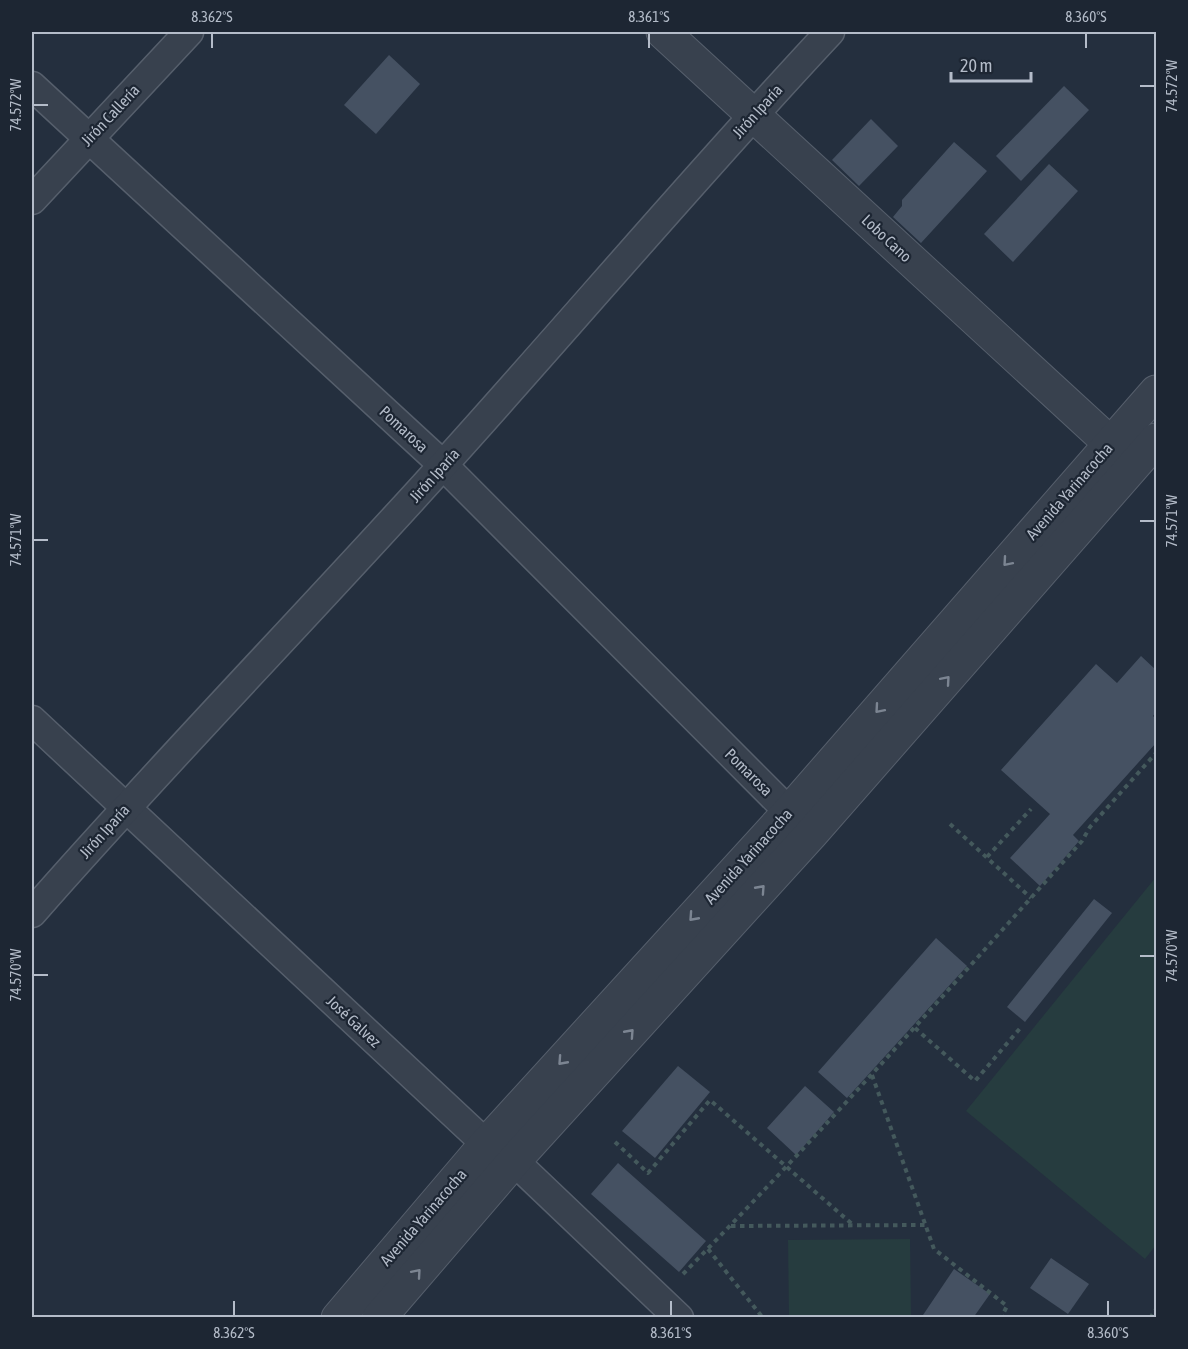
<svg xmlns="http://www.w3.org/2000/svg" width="1188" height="1349" viewBox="0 0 1188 1349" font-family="'Asap Condensed',sans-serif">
  <rect width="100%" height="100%" fill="#242f3e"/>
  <g fill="#263c3f">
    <path d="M1156,877V1245L1145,1259L966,1111Z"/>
    <path d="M910,1239L911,1315L789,1316L788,1240Z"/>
  </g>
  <g fill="#455162">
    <path d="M389,55L420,84L376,134L344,105Z"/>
    <path d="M1064,86L1089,110L1021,181L996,156Z"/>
    <path d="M871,119L898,146L859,186L832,160Z"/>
    <path d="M954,142L987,171L921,243L893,217L902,206V200Z"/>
    <path d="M1049,164L1078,191L1013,262L984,234Z"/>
    <path d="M1141,656L1156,670V712L1153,716L1156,719V743L1073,835L1079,841L1040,886L1010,858L1050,814L1001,770L1096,664L1117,683Z"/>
    <path d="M1094,899L1112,913L1025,1022L1007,1007Z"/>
    <path d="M936,938L967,966L847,1098L818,1072Z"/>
    <path d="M678,1066L710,1092L655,1158L622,1131Z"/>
    <path d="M805,1086L834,1112L796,1155L767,1128Z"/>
    <path d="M618,1163L706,1241L679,1272L591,1194Z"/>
    <path d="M1051,1258L1089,1284L1068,1314L1030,1288Z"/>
    <path d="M954,1269L990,1294L973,1318H921Z"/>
  </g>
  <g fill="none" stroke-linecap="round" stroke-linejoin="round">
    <defs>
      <g id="minor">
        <path d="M32,86L443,465L789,812"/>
        <path d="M32,200L189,32"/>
        <path d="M32,720L486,1144L514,1161L679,1318"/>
        <path d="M32,913C166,760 308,615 444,464C574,320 698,173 830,32"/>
      </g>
      <g id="tertiary">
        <path d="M663,32L1111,444"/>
        <path d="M338,1318L486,1144L789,812L1156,392"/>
        <path d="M379,1318L514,1161L812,833L1156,440"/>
      </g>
    </defs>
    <use href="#minor" stroke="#565f6c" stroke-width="31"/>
    <use href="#tertiary" stroke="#565f6c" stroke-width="35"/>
    <g stroke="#44595c" stroke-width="4" stroke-dasharray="4.5 4.5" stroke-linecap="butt">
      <path d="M950,824L1031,898"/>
      <path d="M987,857L1031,809"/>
      <path d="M915,1028L975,1081L1022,1026"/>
      <path d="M872,1075L934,1249L1007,1306L1002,1316L1004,1318"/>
      <path d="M615,1142L648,1173L710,1100L852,1224"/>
      <path d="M731,1226L925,1225"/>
      <path d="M708,1249L763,1318"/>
      <path d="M683,1274C821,1134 951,987 1082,841L1090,827L1156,753"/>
      <path d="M1150,1318L1156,1309"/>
    </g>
    <use href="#minor" stroke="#38414e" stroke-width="28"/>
    <use href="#tertiary" stroke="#38414e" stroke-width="33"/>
  </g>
  <defs><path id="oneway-chevron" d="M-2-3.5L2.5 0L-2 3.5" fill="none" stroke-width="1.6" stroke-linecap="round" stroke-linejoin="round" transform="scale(1.5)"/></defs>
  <g stroke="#7c8592">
    <use href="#oneway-chevron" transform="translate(1007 562) rotate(131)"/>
    <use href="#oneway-chevron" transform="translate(946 680) rotate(-49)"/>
    <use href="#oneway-chevron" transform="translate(879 709) rotate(131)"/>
    <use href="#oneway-chevron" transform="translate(761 889) rotate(-48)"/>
    <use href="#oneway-chevron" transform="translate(693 917) rotate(132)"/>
    <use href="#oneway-chevron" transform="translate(630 1033) rotate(-48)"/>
    <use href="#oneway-chevron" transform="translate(562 1061) rotate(132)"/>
    <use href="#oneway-chevron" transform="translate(417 1273) rotate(-49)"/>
  </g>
  <path fill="none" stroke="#b4bcc9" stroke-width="2" d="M212,33V48M649,33V48M1086,33V48M1140,86H1155M33,105H48M1140,521H1155M33,540H48M1140,956H1155M33,975H48M234,1301V1316M671,1301V1316M1108,1301V1316"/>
  <g text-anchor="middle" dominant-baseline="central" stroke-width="4.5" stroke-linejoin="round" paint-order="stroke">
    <g font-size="16" fill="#b4bcc9" stroke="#1d2633">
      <text transform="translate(757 111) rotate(-48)">Jirón Iparía</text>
      <text transform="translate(110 115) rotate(-47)">Jirón Callería</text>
      <text transform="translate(887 238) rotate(43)">Lobo Cano</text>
      <text transform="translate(404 429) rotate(43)">Pomarosa</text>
      <text transform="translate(434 475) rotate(-48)">Jirón Iparía</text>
      <text transform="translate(1069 491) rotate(-49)">Avenida Yarinacocha</text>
      <text transform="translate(749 772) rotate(45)">Pomarosa</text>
      <text transform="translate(104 831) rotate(-48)">Jirón Iparía</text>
      <text transform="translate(748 856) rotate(-48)">Avenida Yarinacocha</text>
      <text transform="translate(354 1021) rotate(43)">José Galvez</text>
      <text transform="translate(423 1217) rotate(-49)">Avenida Yarinacocha</text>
    </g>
  </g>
  <rect width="1188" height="1349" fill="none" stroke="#1d2633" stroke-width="66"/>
  <path d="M951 72v9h80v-9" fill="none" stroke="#b4bcc9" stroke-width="3"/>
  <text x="960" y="72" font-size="18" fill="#b4bcc9" stroke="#1d2633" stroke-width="4.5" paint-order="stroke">20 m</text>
  <rect x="33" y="33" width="1122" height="1283" fill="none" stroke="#b4bcc9" stroke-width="2"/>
  <g font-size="15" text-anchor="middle" fill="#b4bcc9">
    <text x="212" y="22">8.362°S</text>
    <text x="649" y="22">8.361°S</text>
    <text x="1086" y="22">8.360°S</text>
    <text transform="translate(1172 86) rotate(-90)" y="5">74.572°W</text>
    <text transform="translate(16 105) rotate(-90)" y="5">74.572°W</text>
    <text transform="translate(1172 521) rotate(-90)" y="5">74.571°W</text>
    <text transform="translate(16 540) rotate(-90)" y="5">74.571°W</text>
    <text transform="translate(1172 956) rotate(-90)" y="5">74.570°W</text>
    <text transform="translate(16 975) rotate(-90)" y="5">74.570°W</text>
    <text x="234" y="1338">8.362°S</text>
    <text x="671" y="1338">8.361°S</text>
    <text x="1108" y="1338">8.360°S</text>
  </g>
</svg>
